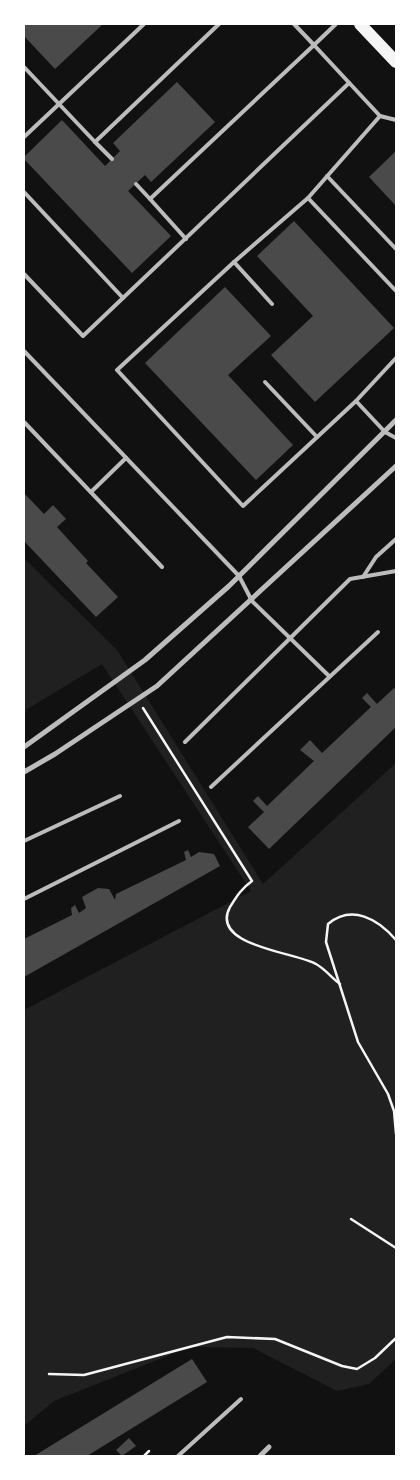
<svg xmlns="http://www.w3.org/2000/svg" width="420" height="1480" viewBox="0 0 420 1480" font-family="Helvetica,sans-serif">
  <rect width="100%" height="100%" fill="#111"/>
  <path fill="#202020" d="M24,558L117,650L263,884L396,763V1359L369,1384L337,1391L253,1348L190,1347L54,1401L24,1426V1010L251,891L102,664L24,711Z"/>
  <g fill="#4a4a4a">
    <path d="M24,24H103L55,69L24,36Z"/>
    <path d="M177,82L215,122L151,182L145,175L128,191L171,236L132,273L24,159V157L62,120L105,166L120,151L113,143Z"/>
    <path d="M396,151V206L369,177Z"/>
    <path d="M294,221L394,328L315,402L271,355L313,316L257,256Z"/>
    <path d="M225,287L271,336L228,375L293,445L256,480L145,363Z"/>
    <path d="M24,493L44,514L53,505L66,519L57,527L88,561L86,563L118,597L96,617L24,541Z"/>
    <path d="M394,688L396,690V727L269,849L248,827L264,812L253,801L258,796L267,806L314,761L300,750L310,740L322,753L371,707L362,698L367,693L377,704Z"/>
    <path d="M188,850L191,857L199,852L214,854L220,866L24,977V939L72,915L71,908L75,905L79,913L86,908L82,897L98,888L109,889L115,900L116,894L186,860L184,852Z"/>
    <path d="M192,1359L207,1382L87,1456H34Z"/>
    <path d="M129,1438L136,1446L122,1456L116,1450Z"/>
  </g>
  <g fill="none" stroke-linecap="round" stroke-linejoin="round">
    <g stroke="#f5f5f5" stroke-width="2.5">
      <path d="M143,708L252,881C241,889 237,896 230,907C209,946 295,952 316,964C325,969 332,978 340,984"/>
      <path d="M396,940C378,919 352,904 328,924L326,942L358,1042L388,1094L394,1111L396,1134"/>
      <path d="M351,1219L396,1248"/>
      <path d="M49,1374L84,1375L227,1337L275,1339L342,1366L357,1369L375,1358L396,1338"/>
      <path d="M144,1456L149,1451"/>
    </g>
    <g stroke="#bcbcbc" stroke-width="4">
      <path d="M336,24L314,45L380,116L396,120"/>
      <path d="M24,67L95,142L219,24"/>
      <path d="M24,137L144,24"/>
      <path d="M95,142L112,159"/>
      <path d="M327,176L396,249"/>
      <path d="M136,184L150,199"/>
      <path d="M24,192L123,298"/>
      <path d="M308,198L396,291"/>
      <path d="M186,239L150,199L314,45L294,24"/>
      <path d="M234,262L308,198L380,116"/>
      <path d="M24,274L83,336L349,83"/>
      <path d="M272,304L234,262L117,370L243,506L356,401L385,432L396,438"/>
      <path d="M24,351L239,576L252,601L329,676"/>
      <path d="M265,382L317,437"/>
      <path d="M356,401L396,358"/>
      <path d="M24,422L162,567"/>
      <path d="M91,492L126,458"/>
      <path d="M363,577L376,557L396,539"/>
      <path d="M185,742L350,579L396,571"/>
      <path d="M211,787L378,632"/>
      <path d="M24,841L120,796"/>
      <path d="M24,899L179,821"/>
      <path d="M178,1456L241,1399"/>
    </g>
    <g stroke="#bcbcbc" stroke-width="5">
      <path d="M24,747L145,660L229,586L396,420"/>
      <path d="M24,772L55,754L157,686L396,466"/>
      <path d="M260,1456L269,1447"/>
    </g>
    <path stroke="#f5f5f5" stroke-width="12" d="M360,24L396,62"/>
  </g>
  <rect width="420" height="1480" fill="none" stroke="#ffffff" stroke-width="50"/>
</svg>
